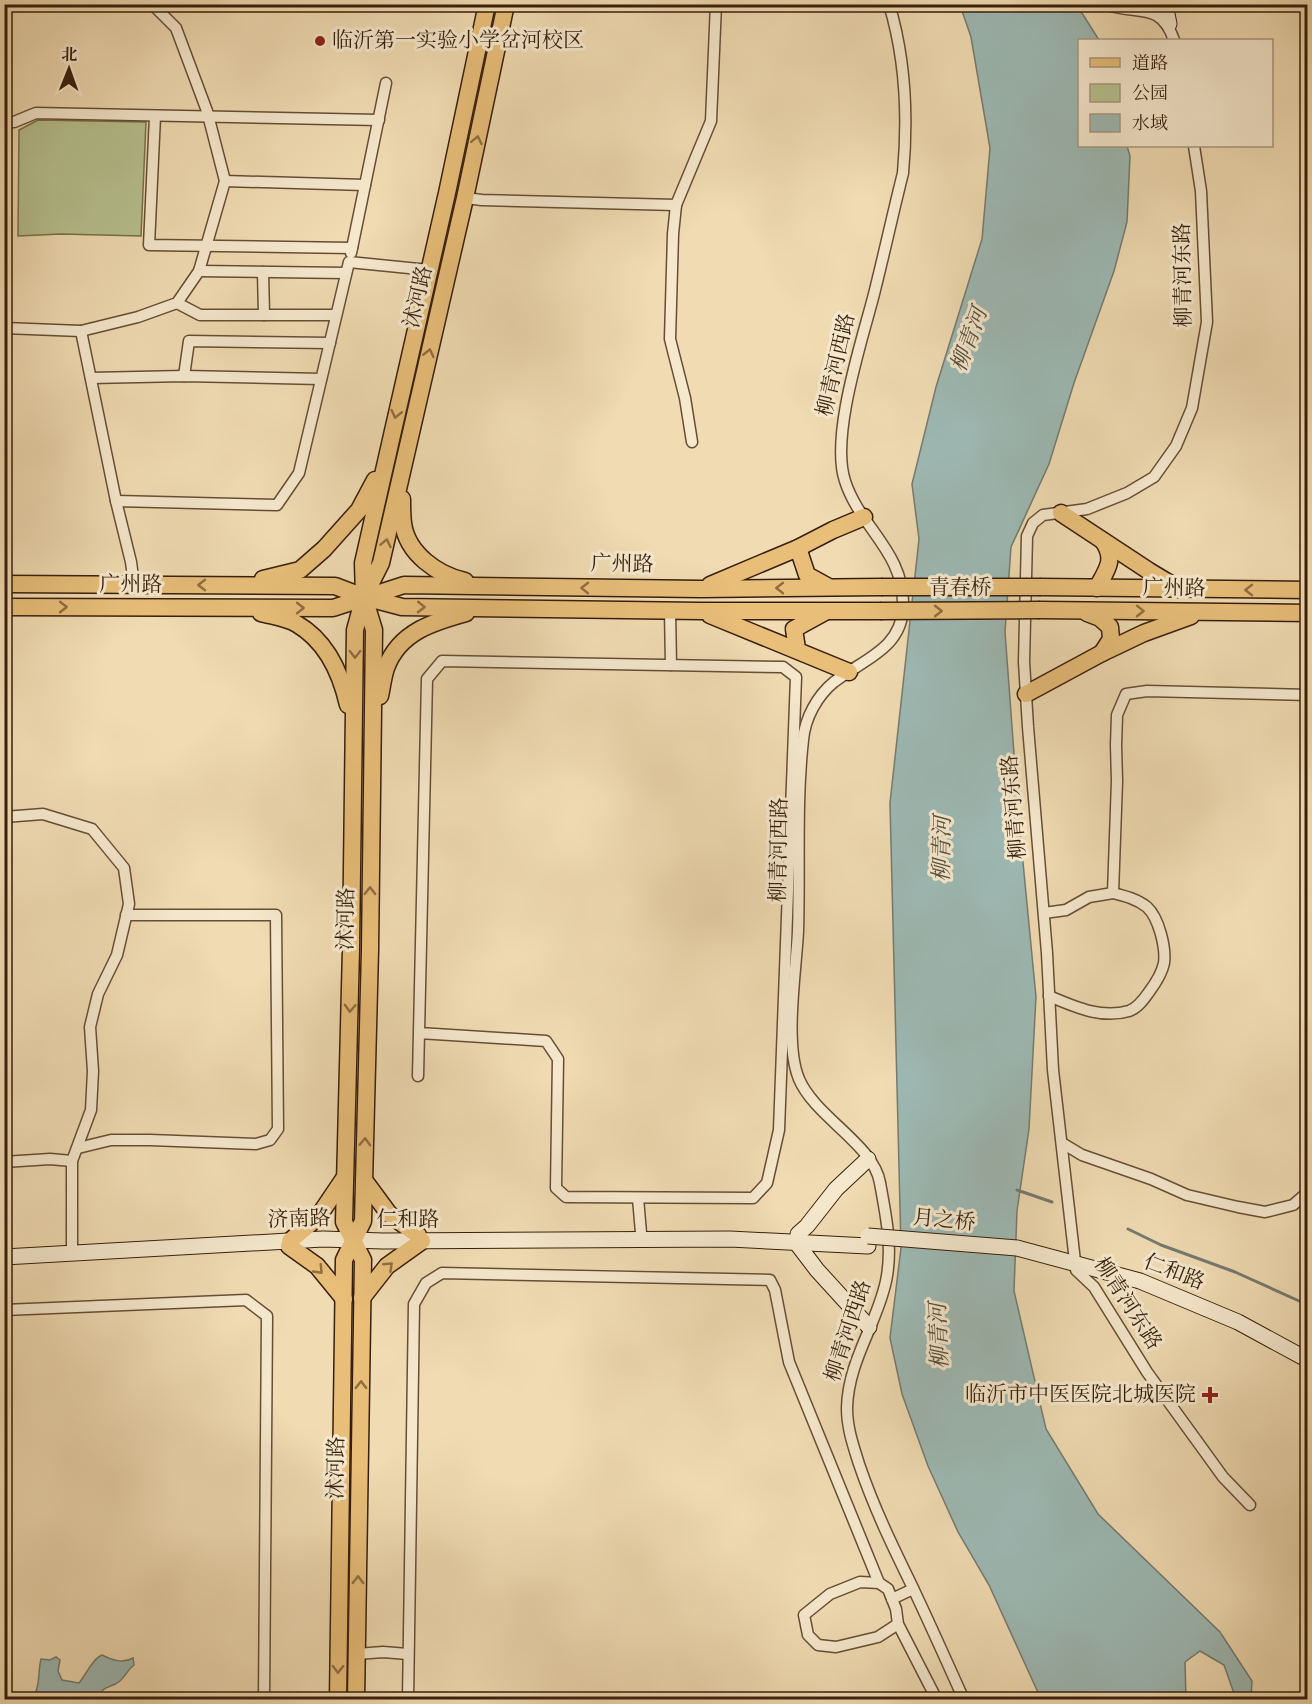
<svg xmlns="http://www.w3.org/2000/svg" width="1312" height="1704" viewBox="0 0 1312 1704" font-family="'Old Standard TT','Noto Serif SC',serif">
  <rect width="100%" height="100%" fill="#f0dbb2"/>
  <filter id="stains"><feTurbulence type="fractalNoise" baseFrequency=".00333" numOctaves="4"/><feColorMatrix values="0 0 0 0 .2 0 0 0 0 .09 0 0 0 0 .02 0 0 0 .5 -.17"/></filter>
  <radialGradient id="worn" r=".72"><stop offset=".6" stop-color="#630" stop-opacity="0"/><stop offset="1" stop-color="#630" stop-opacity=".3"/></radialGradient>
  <path fill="#b6c18f" stroke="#77704d" stroke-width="1.5" d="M38,120L146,122L141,236L61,234L18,236L19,130Z"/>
  <g fill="#9db9b4" stroke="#757b70" stroke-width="1.5">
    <path d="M960,5H1077L1099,40H1080V146H1127L1130,156L1127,222L1114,271L1074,383L1049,464L1011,547L1005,632L1019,821L1036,997L1029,1129L1017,1211L1014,1291L1046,1429L1098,1514L1220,1632L1252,1681L1251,1699H1236L1224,1665L1200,1651L1185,1662L1186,1699H1041L989,1585L958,1532L928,1466L902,1394L890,1338L901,1248L890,803L919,539L912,484L936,387L982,239L990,148L971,37Z"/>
    <path d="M102,1655C112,1660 123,1664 133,1658L134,1665C127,1670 126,1676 120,1681C109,1690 106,1682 97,1699H40L36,1691C40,1681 38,1671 41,1659L50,1660L56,1657L60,1660L58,1671L62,1680L79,1683C86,1675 92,1659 102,1655Z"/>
  </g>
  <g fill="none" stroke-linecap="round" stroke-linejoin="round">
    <g stroke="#757b70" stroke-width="3">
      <path d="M1017,1190L1052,1202"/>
      <path d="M1128,1229L1161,1245L1235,1272L1308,1305"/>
    </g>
    <defs>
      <g id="street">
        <path d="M889,4C905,57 908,118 903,173C893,213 884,254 874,294C862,341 830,436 845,481C860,528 905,552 903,607C902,649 862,660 834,682C817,696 805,718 803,740C796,803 800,867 798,931C796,972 784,1043 799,1079C815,1117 874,1145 880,1183C886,1216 893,1248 886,1281C877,1324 848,1361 847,1408C847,1428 853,1445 859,1464C874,1508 892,1545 912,1586C930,1624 947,1662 964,1700"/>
        <path d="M1104,4C1137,16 1160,0 1174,40"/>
        <path d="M155,116L149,245L352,248"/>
        <path d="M4,122H14L36,113L379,120"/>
        <path d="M1194,146L1201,191L1207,322L1192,408L1176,446L1154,477L1127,493L1087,509L1043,515L1033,523L1027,536L1024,662L1028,727L1047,953L1053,1070L1076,1270L1094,1287L1147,1372L1223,1477L1250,1505"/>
        <path d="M225,181L365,185"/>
        <path d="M465,198L482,200L676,205L711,121L716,4"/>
        <path d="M676,205L673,234L670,339L685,398L692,442"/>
        <path d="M351,253L386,83"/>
        <path d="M199,271L346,273"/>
        <path d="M263,272L264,315"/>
        <path d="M177,303L200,315H336"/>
        <path d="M4,328L81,331"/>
        <path d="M184,376L189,341L330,343"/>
        <path d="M91,378L184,376L321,379"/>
        <path d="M116,501L277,505L299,473L349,262L429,270"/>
        <path d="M134,585L131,562L116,501L81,331L138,317L177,303L199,271L225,181L207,111L176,28L152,4"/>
        <path d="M670,611L671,665"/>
        <path d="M4,817L43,814L92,829L124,868L129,904L117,955L98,994L90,1027L93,1071L91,1110L72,1161V1253"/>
        <path d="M1044,913L1066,910L1089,897L1113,893L1117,781L1116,745L1117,715L1126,694L1147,691L1308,695"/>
        <path d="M1049,996C1075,1007 1101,1019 1129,1011C1138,1008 1144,999 1149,992C1155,984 1162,973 1164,963C1166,948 1159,918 1147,907C1137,899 1125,896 1113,893"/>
        <path d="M418,1076L427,679L442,661L783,667L796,677L779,1130L767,1183L753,1198L566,1197L556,1188L558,1059L546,1041L419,1033"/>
        <path d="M1062,1143L1082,1155L1151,1179L1187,1195L1238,1207L1265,1212L1293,1205L1308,1192"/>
        <path d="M78,1148L111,1140H150L256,1144L270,1140L278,1129L276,915H126"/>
        <path d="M4,1162L50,1159L72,1161"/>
        <path d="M638,1198L641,1233"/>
        <path d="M4,1310L246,1300L267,1316L264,1700"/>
        <path d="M892,1599L913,1589"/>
        <path d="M898,1624L878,1637L836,1647L818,1645L808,1635L804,1615L830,1594L860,1582L879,1583L888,1589L896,1609L898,1624L937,1700"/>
        <path d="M357,1654L383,1652L408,1654"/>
        <path d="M408,1700L414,1304L426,1283L442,1273L770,1280L775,1290L789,1362L879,1583"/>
      </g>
      <g id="secondary">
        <path d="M1165,4L1169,24"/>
        <path d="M798,1234L807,1226L836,1189L868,1159"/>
        <path d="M795,1241L817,1270L869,1327"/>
        <path d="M1017,1248L1140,1281L1238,1322L1308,1360"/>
        <path d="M4,1257L323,1239L383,1241L730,1239L868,1246"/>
      </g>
      <g id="primary">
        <path d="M402,499C402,507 402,515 403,523C407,554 438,575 465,581"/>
        <path d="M1061,513L1149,571L1179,589"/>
        <path d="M798,548L807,575L827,586"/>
        <path d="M263,579L300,570L324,549L359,510L375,480"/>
        <path d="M4,584L335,586L364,597L402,607L701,611H880"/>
        <path d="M710,585L798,548L833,530L864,517"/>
        <path d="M1041,587L1308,590"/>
        <path d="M1097,588C1107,569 1116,560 1103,541"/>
        <path d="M4,607L333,608L404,585L701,589L881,587"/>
        <path d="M1040,610L1308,613"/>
        <path d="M261,613C272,616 287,618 297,624C326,641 341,674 348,705"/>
        <path d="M1087,613L1100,618L1110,627L1111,639L1102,653"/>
        <path d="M710,615L849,672"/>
        <path d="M797,649L794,629L825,612"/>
        <path d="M1026,694L1102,653L1144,633L1191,616"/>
        <path d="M380,696C382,687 383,677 386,668C399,632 433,622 466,613"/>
        <path d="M364,1180L389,1214L418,1235"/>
        <path d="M290,1241L318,1217L345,1177"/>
        <path d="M289,1246L317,1266L344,1299"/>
        <path d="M362,1298L387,1266L422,1241"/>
        <path d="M338,1700L344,1260L363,1221L370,950L374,630L364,597L363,563L447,193L487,4"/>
        <path d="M356,1700L363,1260L344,1222L351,949L355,630L364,597L381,563L465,198L506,4"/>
      </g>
    </defs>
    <use href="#street" stroke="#664e35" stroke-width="13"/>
    <use href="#secondary" stroke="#381f0b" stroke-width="17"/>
    <use href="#primary" stroke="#381f0b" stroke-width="19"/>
    <use href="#street" stroke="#f5e8cd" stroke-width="10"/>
    <use href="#secondary" stroke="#f5e8cd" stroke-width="15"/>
    <use href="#primary" stroke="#e8be79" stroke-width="16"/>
    <defs>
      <path id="secondary-bridge" d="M868,1236L1017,1248"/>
      <g id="primary-bridge">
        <path d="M881,587H1041"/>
        <path d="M880,611L1040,610"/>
      </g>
    </defs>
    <use href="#secondary-bridge" stroke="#381f0b" stroke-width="17" stroke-linecap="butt"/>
    <use href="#primary-bridge" stroke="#381f0b" stroke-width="19" stroke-linecap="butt"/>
    <use href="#secondary-bridge" stroke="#f5e8cd" stroke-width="15"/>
    <use href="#primary-bridge" stroke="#e8be79" stroke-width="16"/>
  </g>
  <defs><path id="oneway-chevron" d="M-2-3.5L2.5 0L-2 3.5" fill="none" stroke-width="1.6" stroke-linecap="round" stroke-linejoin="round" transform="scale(1.5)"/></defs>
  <g stroke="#906e42">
    <use href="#oneway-chevron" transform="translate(477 140) rotate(-78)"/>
    <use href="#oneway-chevron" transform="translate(429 353) rotate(-77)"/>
    <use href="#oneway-chevron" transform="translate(396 414) rotate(103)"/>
    <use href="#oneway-chevron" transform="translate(386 543) rotate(-78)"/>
    <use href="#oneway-chevron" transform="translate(202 585) rotate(-180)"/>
    <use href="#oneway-chevron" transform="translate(585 588) rotate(-179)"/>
    <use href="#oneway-chevron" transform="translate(780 588) rotate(180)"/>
    <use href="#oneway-chevron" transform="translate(1249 590) rotate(-180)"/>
    <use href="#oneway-chevron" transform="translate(63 607)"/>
    <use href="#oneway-chevron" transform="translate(421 607) rotate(1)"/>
    <use href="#oneway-chevron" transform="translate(300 608)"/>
    <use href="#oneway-chevron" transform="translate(938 611)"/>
    <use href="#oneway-chevron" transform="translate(1140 611) rotate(1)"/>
    <use href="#oneway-chevron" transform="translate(355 654) rotate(91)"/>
    <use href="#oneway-chevron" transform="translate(370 891) rotate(-89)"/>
    <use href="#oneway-chevron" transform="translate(350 1008) rotate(92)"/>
    <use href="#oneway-chevron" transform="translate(365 1142) rotate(-88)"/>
    <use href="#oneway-chevron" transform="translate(389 1266) rotate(-43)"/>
    <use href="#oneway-chevron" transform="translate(319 1270) rotate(46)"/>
    <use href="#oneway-chevron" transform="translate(361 1385) rotate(-89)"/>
    <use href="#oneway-chevron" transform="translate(358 1580) rotate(-89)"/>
    <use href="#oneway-chevron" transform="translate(338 1669) rotate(91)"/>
  </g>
  <g fill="#8f2418" stroke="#f5e8cd" stroke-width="2">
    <circle cx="320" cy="41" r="6"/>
    <path d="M1207 1386h6v6h6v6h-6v6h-6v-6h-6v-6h6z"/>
  </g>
  <g text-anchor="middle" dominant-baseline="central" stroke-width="6" stroke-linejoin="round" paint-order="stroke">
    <g font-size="21" fill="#381f0b" stroke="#f5e8cd" text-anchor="start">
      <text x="332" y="41">临沂第一实验小学岔河校区</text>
      <text x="1196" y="1395" text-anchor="end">临沂市中医医院北城医院</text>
    </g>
    <g font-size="21" fill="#381f0b" stroke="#f5e8cd">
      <text transform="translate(1184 275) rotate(-91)">柳青河东路</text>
      <text transform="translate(419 297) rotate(-77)">沭河路</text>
      <text transform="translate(837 365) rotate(-77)">柳青河西路</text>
      <text transform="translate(622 565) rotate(1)">广州路</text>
      <text x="131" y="585">广州路</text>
      <text x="960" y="588">青春桥</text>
      <text transform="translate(1174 589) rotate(1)">广州路</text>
      <text transform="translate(1015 807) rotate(-95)">柳青河东路</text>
      <text transform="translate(780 850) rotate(-89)">柳青河西路</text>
      <text transform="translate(347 919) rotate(-89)">沭河路</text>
      <text transform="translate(299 1220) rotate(-2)">济南路</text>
      <text x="408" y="1220">仁和路</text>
      <text transform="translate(944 1221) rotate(5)">月之桥</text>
      <text transform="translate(1174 1273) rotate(21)">仁和路</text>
      <text transform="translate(1127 1304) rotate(57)">柳青河东路</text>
      <text transform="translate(849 1331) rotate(-72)">柳青河西路</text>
      <text transform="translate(337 1468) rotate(-89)">沭河路</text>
    </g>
    <g font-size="22" font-style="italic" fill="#564d3e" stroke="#f5e8cd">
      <text transform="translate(970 340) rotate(-70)">柳青河</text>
      <text transform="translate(943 849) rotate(-89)">柳青河</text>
      <text transform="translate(940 1336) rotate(-92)">柳青河</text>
    </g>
  </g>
  <rect width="1312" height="1704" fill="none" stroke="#f0dbb2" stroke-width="24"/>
  <rect x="6" y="6" width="1300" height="1692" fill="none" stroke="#381f0b" stroke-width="3"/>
  <rect x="12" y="12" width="1288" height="1680" fill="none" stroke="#381f0b" stroke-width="1.5"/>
  <rect x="1078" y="39" width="195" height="108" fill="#f5e8cd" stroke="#a9987f" stroke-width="1.5"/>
  <rect x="1090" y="58" width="30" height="9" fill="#e8be79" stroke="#a9987f" stroke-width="1.5"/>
  <text x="1132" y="69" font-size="18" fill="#381f0b">道路</text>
  <rect x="1090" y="84" width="30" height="18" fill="#b6c18f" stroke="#a9987f" stroke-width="1.5"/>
  <text x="1132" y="99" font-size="18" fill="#381f0b">公园</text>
  <rect x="1090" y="114" width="30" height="18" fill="#9db9b4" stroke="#a9987f" stroke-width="1.5"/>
  <text x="1132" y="129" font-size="18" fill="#381f0b">水域</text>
  <g transform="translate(69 69) rotate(1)" stroke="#f5e8cd" stroke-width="4.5" paint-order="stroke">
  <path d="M0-4.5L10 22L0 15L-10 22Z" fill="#381f0b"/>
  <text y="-9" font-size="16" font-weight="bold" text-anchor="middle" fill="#381f0b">北</text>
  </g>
  <rect width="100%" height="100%" filter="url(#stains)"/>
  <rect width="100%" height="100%" fill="url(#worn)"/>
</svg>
